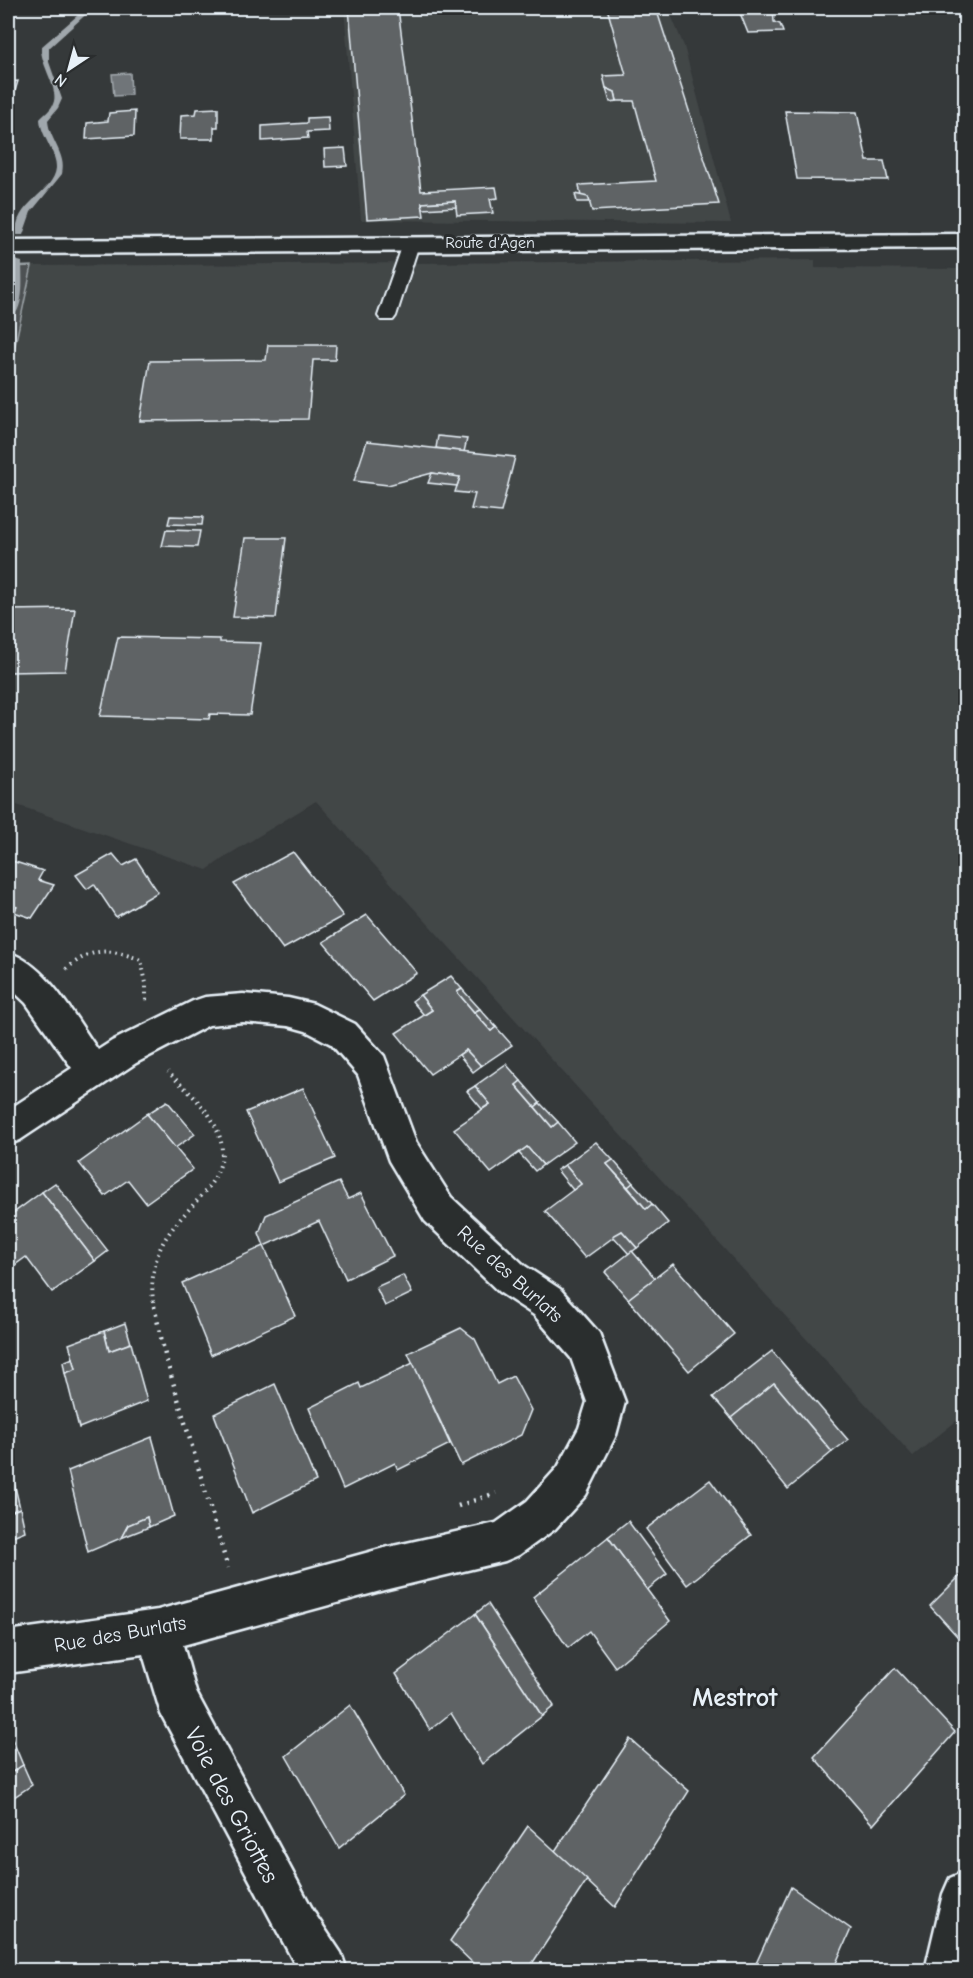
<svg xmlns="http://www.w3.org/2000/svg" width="973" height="1978" viewBox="0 0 973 1978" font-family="'Comic Neue',sans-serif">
  <rect width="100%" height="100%" fill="#35393a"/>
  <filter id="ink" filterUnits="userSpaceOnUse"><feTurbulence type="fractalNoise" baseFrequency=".0167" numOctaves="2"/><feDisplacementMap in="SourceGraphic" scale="12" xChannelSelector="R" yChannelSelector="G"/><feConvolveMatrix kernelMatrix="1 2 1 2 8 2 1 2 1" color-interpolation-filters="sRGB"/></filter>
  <g filter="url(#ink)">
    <g fill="#424647">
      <path d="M344,8H668L684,46L731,223L361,220Z"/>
      <path d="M815,260V268L965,269V1414L913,1456L316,801L228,855L207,870L8,802V378L32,266Z"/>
    </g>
    <path fill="#4d5152" stroke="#9aa1a5" stroke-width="1.5" d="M32,266L8,378V267Z"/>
    <path fill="#707579" stroke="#a0a7ac" stroke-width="1.5" d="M130,73L131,95L114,96L112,74Z"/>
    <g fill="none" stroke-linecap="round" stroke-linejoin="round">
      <g fill="#a0a7ac" fill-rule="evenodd">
        <path d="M86,8H93L49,48V62L62,99L58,108L48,120C49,140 67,154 62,174L31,212L23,235H17C12,204 54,193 56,168C57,153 41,137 40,119C44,114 51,110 53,104C60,90 40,65 41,47Z"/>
        <path d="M15,260L22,262C22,279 26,311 8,321V310L13,299Z"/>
      </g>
    </g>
    <g fill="#5f6365" stroke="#e8f1f8" stroke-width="1.5">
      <path d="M349,8H398L421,191L496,187L498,198L490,199L493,213L457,215L455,201L422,203L424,216L367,219Z"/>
      <path d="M446,8H562L447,13Z"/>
      <path d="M607,8H656L719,204L592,211L588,197H581L579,185L656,181L634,101H617L615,92L606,88L603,76L626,75Z"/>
      <path d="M738,8H773L774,22L780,24L783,32L748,33Z"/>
      <path d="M18,81L11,104H8V82Z"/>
      <path d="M606,88L615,92L617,101L610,102Z"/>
      <path d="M218,108V127H214V139H180L181,115L196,114L197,109Z"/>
      <path d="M135,111L134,136L86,139L87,123L108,121L109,113Z"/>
      <path d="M785,111L857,112L867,161H884L888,180L797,179Z"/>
      <path d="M328,117L329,131L307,132L308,138L262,141V126L307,123V118Z"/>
      <path d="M345,148L347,166L325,167L324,149Z"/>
      <path d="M575,194L588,197L590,202H577Z"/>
      <path d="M455,201L456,207L423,209L422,203Z"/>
      <path d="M268,345H336L335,360H313L308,419L140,421L150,361L266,360Z"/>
      <path d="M438,436L467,439L464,452L436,448Z"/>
      <path d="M367,441L515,457L501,512L471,509L475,494L455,492L460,477L432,473L388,485L354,481Z"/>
      <path d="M432,473L460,477L457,486L428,483Z"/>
      <path d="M170,516L203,517L202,525L168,524Z"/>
      <path d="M166,530L200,531L197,547L162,546Z"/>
      <path d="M245,538H286L276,618L233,617Z"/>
      <path d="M75,609L65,671L8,672V610Z"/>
      <path d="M118,637L220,639V642L261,643L250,715L210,714L209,719L100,716Z"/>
      <path d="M293,852L343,916L283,949L234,884Z"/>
      <path d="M113,854L123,866L136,859L158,892L116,917L94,884L87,889L76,875Z"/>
      <path d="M9,860L43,871L38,880L54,885L32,918L14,912L17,907L8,904Z"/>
      <path d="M367,915L417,973L373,1001L323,942Z"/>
      <path d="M451,976L462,989L457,992L474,1012L491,1031L496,1027L512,1045L481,1066L466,1050L430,1074L396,1033L432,1010L420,995Z"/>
      <path d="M462,989L480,1009L474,1012L457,992Z"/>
      <path d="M420,995L432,1010L424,1015L412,1001Z"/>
      <path d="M480,1009L496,1027L491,1031L474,1012Z"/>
      <path d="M466,1050L481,1066L473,1072L459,1055Z"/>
      <path d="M506,1064L521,1081L516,1085L552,1127L558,1122L575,1142L543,1165L527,1147L491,1173L454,1129L490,1104L475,1086Z"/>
      <path d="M521,1081L540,1103L535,1107L516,1085Z"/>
      <path d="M475,1086L490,1104L482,1109L467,1091Z"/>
      <path d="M303,1088L335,1158L278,1182L246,1112Z"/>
      <path d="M167,1101L195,1134L175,1148L147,1114Z"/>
      <path d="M540,1103L558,1122L552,1127L535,1107Z"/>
      <path d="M147,1114L193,1169L146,1203L128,1180L105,1196L79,1163Z"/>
      <path d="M596,1142L613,1160L607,1164L646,1209L652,1204L668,1223L637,1248L622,1231L585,1258L545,1211L581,1184L565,1165Z"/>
      <path d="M527,1147L543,1165L535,1171L519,1153Z"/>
      <path d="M613,1160L633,1183L628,1187L607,1164Z"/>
      <path d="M565,1165L581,1184L573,1190L557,1170Z"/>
      <path d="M339,1182L348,1199L361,1193L393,1256L346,1279L319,1221L264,1246L259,1233L266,1215Z"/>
      <path d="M55,1183L108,1251L95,1261L42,1192Z"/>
      <path d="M633,1183L652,1204L646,1209L628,1187Z"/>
      <path d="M42,1192L95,1261L52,1292L26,1257L8,1270V1217Z"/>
      <path d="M622,1231L637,1248L629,1254L613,1236Z"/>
      <path d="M264,1246L295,1316L211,1355L182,1283Z"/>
      <path d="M632,1251L655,1278L628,1299L605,1272Z"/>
      <path d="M673,1264L734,1334L689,1371L628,1299Z"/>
      <path d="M403,1275L412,1293L385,1306L376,1287Z"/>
      <path d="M125,1323L131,1343L109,1351L104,1331Z"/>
      <path d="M461,1328L475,1339L497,1384L513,1376L531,1410L521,1435L461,1465L408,1353Z"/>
      <path d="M104,1331L109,1351L131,1343L147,1401L79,1428L65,1373L76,1369L69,1344Z"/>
      <path d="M772,1351L848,1440L832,1452L774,1383L731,1418L713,1397Z"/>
      <path d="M73,1358L76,1369L65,1373L63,1362Z"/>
      <path d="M413,1363L450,1444L398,1470L395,1463L343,1489L309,1408L359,1383L361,1388Z"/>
      <path d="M774,1383L832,1452L788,1489L731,1418Z"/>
      <path d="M275,1384L316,1481L252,1513L214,1414Z"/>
      <path d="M152,1437L174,1516L149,1527L147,1517L128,1525L121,1538L88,1552L68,1471Z"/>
      <path d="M8,1457L20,1508L8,1513Z"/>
      <path d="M710,1480L751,1535L687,1585L646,1529Z"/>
      <path d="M20,1508L25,1531L8,1538V1513Z"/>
      <path d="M147,1517L149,1527L121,1538L128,1525Z"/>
      <path d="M628,1521L667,1574L647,1590L608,1537Z"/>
      <path d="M608,1537L670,1621L615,1667L589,1631L568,1648L533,1597Z"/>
      <path d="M966,1570V1646L930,1606Z"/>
      <path d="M488,1604L554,1706L542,1716L475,1614Z"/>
      <path d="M475,1614L542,1716L482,1764L451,1713L430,1730L396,1674Z"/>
      <path d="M895,1668L955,1732L873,1825L814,1757Z"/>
      <path d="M350,1705L404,1795L339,1848L286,1756Z"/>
      <path d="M8,1729L23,1765L8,1775Z"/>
      <path d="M630,1739L689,1791L615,1907L555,1851Z"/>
      <path d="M23,1765L32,1785L8,1801V1775Z"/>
      <path d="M528,1826L587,1880L528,1970H480L450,1941Z"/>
      <path d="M791,1887L851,1929L833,1970H753Z"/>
    </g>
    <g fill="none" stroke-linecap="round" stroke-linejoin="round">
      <defs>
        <path id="lane" d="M411,239L419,244L396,316L393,320H381L378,316L403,244Z"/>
        <g id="street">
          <path d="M8,952C49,966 74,1017 98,1050L112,1041L193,1001L205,997L243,994L288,998L314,1004L355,1024L384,1056L416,1142L451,1197L525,1266L560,1289L599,1333L625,1402L616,1435L586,1495L555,1529L519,1555L505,1561L384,1590L183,1645L196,1692L315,1914L341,1953L347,1970H298L161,1714L143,1654L8,1673V1631L158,1610L384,1548L496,1523L527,1501L558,1467L579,1428L587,1402L571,1358L534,1315L499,1292L425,1221L389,1161L358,1075L331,1044L306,1031L288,1026L243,1022L209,1025L136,1063L20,1140L8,1145V1110L72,1068L26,1003L8,986Z"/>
          <path d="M966,1871V1970H925L943,1894L950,1878Z"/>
        </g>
        <path id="secondary" d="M966,234V248L8,254V240Z"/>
      </defs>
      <use href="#lane" stroke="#e8f1f8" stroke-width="4"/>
      <use href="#street" stroke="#e8f1f8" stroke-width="5"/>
      <use href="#secondary" stroke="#e8f1f8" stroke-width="5"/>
      <g stroke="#e8f1f8" stroke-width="4" stroke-dasharray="1.5 4.5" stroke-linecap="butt">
        <path d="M66,969C93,947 109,948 141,960L146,983V1001"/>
        <path d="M154,1308C150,1285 153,1261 164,1241C189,1198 248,1174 209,1115C198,1099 182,1086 168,1072"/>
      </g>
      <g stroke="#e8f1f8" stroke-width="4.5" stroke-dasharray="2 6" stroke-linecap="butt">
        <path d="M154,1306L165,1355L228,1568"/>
        <path d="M458,1506L496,1493"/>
      </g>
      <use href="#lane" fill="#2a2d2e" fill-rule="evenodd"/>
      <use href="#street" fill="#2a2d2e" fill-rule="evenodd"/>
      <use href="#secondary" fill="#2a2d2e" fill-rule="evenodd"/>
    </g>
  </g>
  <g text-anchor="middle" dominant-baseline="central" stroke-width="6" stroke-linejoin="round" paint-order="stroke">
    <g font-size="16" fill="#e8f1f8" stroke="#2a2d2e">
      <text x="490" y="243">Route d'Agen</text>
    </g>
    <g font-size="20" fill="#e8f1f8" stroke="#2a2d2e">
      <text transform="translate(510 1274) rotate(42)">Rue des Burlats</text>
      <text transform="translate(120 1634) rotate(-10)">Rue des Burlats</text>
    </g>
    <g font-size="24" fill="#e8f1f8" stroke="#2a2d2e">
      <text transform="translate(232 1805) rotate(62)">Voie des Griottes</text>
    </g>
    <g font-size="26" font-weight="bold" fill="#e8f1f8" stroke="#2a2d2e">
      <text x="735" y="1698">Mestrot</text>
    </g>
  </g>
  <rect width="973" height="1978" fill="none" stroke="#2a2d2e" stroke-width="30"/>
  <rect x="15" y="15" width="943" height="1948" fill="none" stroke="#e8f1f8" stroke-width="2" filter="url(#ink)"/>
  <g transform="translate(69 69) rotate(216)" stroke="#2a2d2e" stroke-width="4.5" paint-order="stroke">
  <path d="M0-4.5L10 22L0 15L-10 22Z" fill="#e8f1f8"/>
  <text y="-9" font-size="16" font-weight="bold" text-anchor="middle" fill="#e8f1f8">N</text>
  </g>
</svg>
